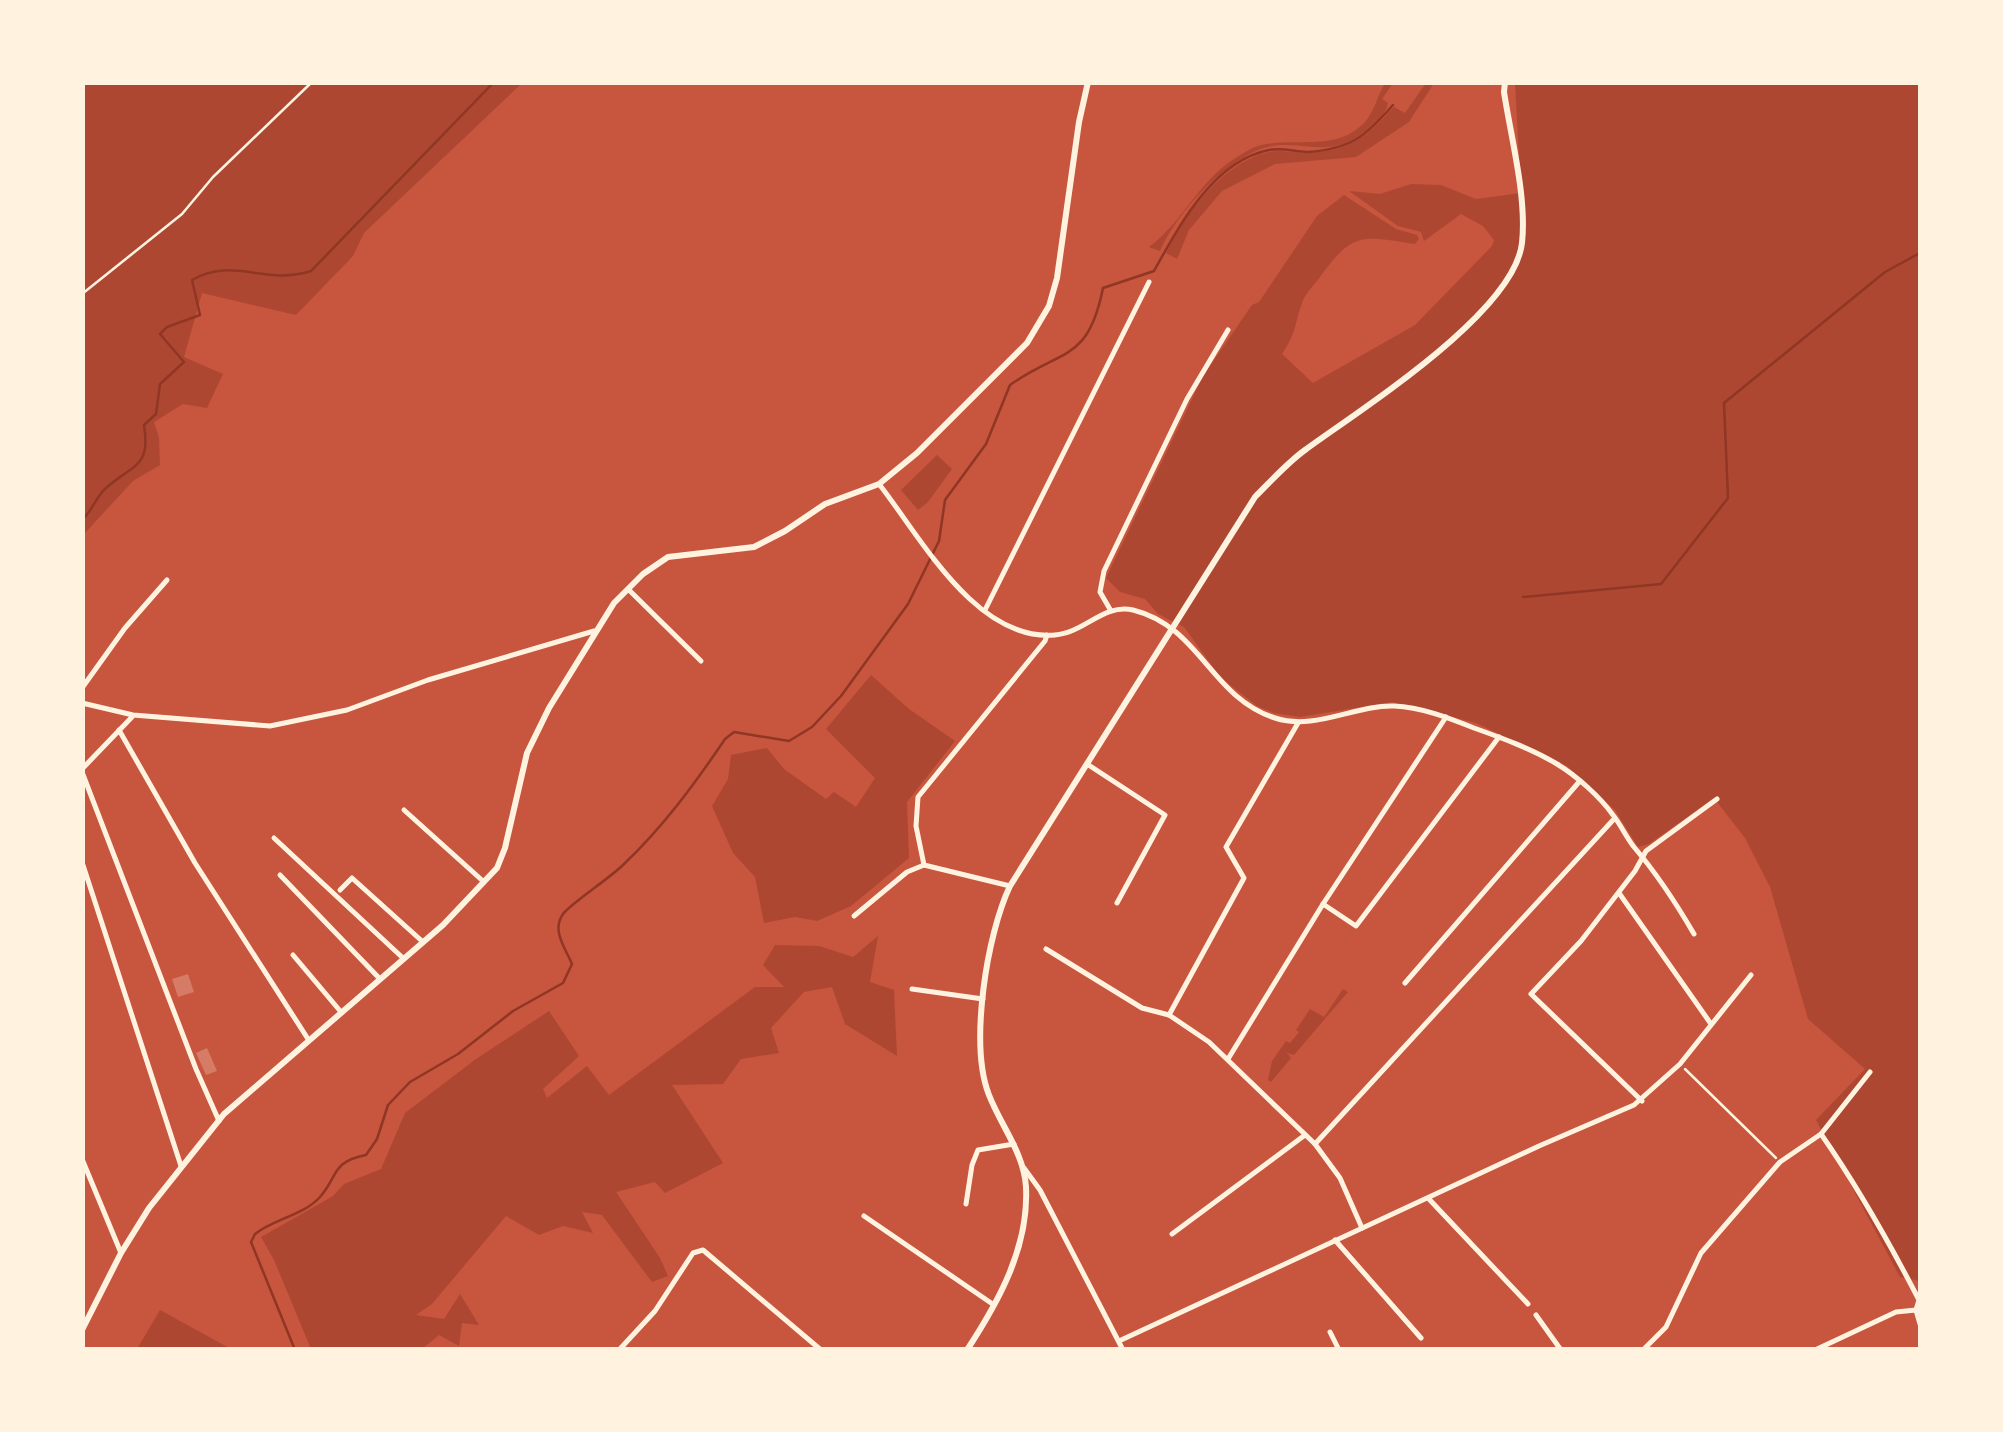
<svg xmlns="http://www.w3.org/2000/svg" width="2003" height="1432" viewBox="0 0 2003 1432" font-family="Poppins,sans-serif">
  <rect width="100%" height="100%" fill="#c8553d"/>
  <g fill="#ae4732">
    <path d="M1386,82L1393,83L1382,99L1388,103C1386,114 1378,120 1370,127C1329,165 1300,135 1261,149C1222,163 1176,214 1160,251L1149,247C1183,222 1198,182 1234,159C1242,154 1252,147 1261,145C1296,137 1336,152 1364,123C1375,111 1377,95 1386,82Z"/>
    <path d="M83,83H522L364,233L353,256L296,315L202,293L184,357L223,374L207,408L183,404L154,422L159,438L160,465L133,481L83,535Z"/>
    <path d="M1426,83H1434L1409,122L1356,157L1275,164L1222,191L1189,230L1177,259L1166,253C1186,213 1223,162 1269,152C1282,149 1295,154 1308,153C1352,150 1365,138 1394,107L1405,113Z"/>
    <path d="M1515,83H1920V1281L1900,1277L1816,1120L1865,1069L1808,1019L1770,887L1745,838L1714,798L1649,844L1638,847L1615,810L1567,766L1476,723L1392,702L1300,717L1274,713L1257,706L1221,678L1184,627L1158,614L1145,599L1120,592L1106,578L1203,376L1252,305L1259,302L1317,216L1344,195L1396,229L1417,235L1419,239L1415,244C1362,236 1353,231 1320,277C1314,285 1305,294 1302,303C1294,325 1297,332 1282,354L1313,383L1415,325L1492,246L1494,240L1483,226L1461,214L1424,241L1421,232L1398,226L1349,191L1380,194L1411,184L1441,185L1476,199L1521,193Z"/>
    <path d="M937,455L952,469L928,502L918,510L901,490Z"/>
    <path d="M871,675L909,709L955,741L907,802L909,858L851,906L817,921L795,917L764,923L755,877L733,853L712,806L728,779L731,755L767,748L784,769L826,799L834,792L856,807L875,778L826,729Z"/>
    <path d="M878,936L870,982L894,990L897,1056L845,1024L832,987L804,992L771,1028L779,1053L741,1059L723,1084L672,1085L723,1163L665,1193L655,1182L616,1192L660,1258L668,1276L652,1282L602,1215L582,1212L593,1233L563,1226L539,1235L506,1216L432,1304L416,1315L444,1319L460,1294L479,1325L462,1323L459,1346L439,1335L422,1349H311L274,1260L261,1237L333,1196L344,1184L381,1169L405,1113L476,1059L549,1011L579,1056L543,1089L547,1098L587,1066L609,1095L755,987H784L763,965L775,945L819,946L853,957Z"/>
    <path d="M1343,989L1348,992L1294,1055L1287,1053L1291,1058L1271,1082L1268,1080L1272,1061L1286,1041L1290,1043L1299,1032L1296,1030L1310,1009L1324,1017Z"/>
    <path d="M160,1310L231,1349H137Z"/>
  </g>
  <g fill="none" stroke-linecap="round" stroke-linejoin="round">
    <g stroke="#8f3625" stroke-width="2.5">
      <path d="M82,520C92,511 98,494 106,488C133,464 151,468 144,425L156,414L160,384L184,362L160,334L167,327L200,315L192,280C233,256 264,286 311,271L494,82"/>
      <path d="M1523,597L1661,584L1728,498L1724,403L1885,272L1920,253"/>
      <path d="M295,1350L251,1242L255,1234C274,1219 304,1215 320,1197C339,1175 331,1162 366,1155L377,1139L388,1105L410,1082L458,1054L513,1011L563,983L572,964C566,949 551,931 563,914C570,904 610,878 623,865C663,827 694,785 725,739L734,732L789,741L812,727L841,696L908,604L939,541L945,500L986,444L1010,385C1062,348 1088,363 1103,288L1154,271C1179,226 1213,161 1269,150C1282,147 1295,152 1308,152C1351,149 1366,136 1393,105"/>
    </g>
  </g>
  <g fill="#d67c66">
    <path d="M188,974L194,992L178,997L172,979Z"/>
    <path d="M207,1048L217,1071L206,1075L196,1053Z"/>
  </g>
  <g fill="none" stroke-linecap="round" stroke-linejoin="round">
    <g stroke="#fff3e0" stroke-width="2.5">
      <path d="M82,294L182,214L213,177L312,82"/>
      <path d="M1685,1069L1776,1158"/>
    </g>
    <g stroke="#fff3e0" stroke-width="5">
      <path d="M879,484C920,536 976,642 1055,635C1084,633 1104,603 1133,610C1201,627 1210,697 1275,718C1315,731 1354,705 1394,706C1421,707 1449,718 1474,728C1502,738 1532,749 1557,764C1577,776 1600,797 1613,815C1621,825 1626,837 1634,847C1657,874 1676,903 1694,934"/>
      <path d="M628,589L701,661"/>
      <path d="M985,610L1149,282"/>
      <path d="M1111,611L1100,592L1104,571L1187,399L1228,330"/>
      <path d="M82,688L125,628L167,580"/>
      <path d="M82,703L133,715L270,726L347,710L428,680L594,631"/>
      <path d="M119,730L195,863L308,1039"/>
      <path d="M1087,764L1165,815L1117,903"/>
      <path d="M82,769L132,717"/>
      <path d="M82,772L196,1069L219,1121"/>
      <path d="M404,810L484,882"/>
      <path d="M274,838L404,959"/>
      <path d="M82,862L181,1166"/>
      <path d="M924,865L916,826L918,797L1045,641L1047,635"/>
      <path d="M280,875L380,979"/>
      <path d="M340,890L352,878L423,942"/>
      <path d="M1619,893L1711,1024"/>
      <path d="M1323,904L1356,926L1499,737"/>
      <path d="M854,916L907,872L924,865L1010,886"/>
      <path d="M1046,949L1142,1008L1169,1015L1209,1042L1315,1144L1340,1178L1362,1228"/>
      <path d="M293,955L341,1012"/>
      <path d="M1405,983L1579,782"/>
      <path d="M912,989L983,999"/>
      <path d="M1169,1015L1244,878L1226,847L1298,723"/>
      <path d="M1228,1059L1323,904L1446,717"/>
      <path d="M1642,1101L1531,994L1581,941L1635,871L1646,851L1717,799"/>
      <path d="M1821,1134C1858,1187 1889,1242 1919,1300L1916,1310L1920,1324"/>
      <path d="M1315,1144L1614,819"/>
      <path d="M82,1159L121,1253"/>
      <path d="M1024,1168L1040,1190L1123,1350"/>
      <path d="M1428,1198L1528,1304"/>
      <path d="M966,1204L972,1165L978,1150L1014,1144"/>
      <path d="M864,1216L994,1305"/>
      <path d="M1172,1234L1305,1135"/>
      <path d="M1335,1240L1421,1338"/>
      <path d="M1536,1315L1561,1350"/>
      <path d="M1330,1332L1339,1350"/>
      <path d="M1119,1341L1539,1146L1634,1105L1680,1064L1751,975"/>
      <path d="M619,1350L655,1311L693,1253L703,1250L821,1350"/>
      <path d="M1643,1350L1666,1327L1701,1253L1780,1162L1821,1134L1870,1072"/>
      <path d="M1815,1350L1896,1312L1916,1310"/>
    </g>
    <g stroke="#fff3e0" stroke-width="6">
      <path d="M82,1330L121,1253L149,1208L224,1114L443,925L497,868L505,848L527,753L549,708L614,603L643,574L668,557L754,547L785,531L825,504L879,484L917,453L1027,343L1049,306L1057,278L1079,122L1088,82"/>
      <path d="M967,1350C999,1301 1029,1247 1026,1187C1024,1153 1001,1126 989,1095C969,1044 987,934 1010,886L1255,497C1271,481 1287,463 1305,450C1361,409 1514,313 1522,243C1527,197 1511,138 1504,92L1505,82"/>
    </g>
  </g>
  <rect width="2003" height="1432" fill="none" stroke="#fff3e0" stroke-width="170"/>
</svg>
